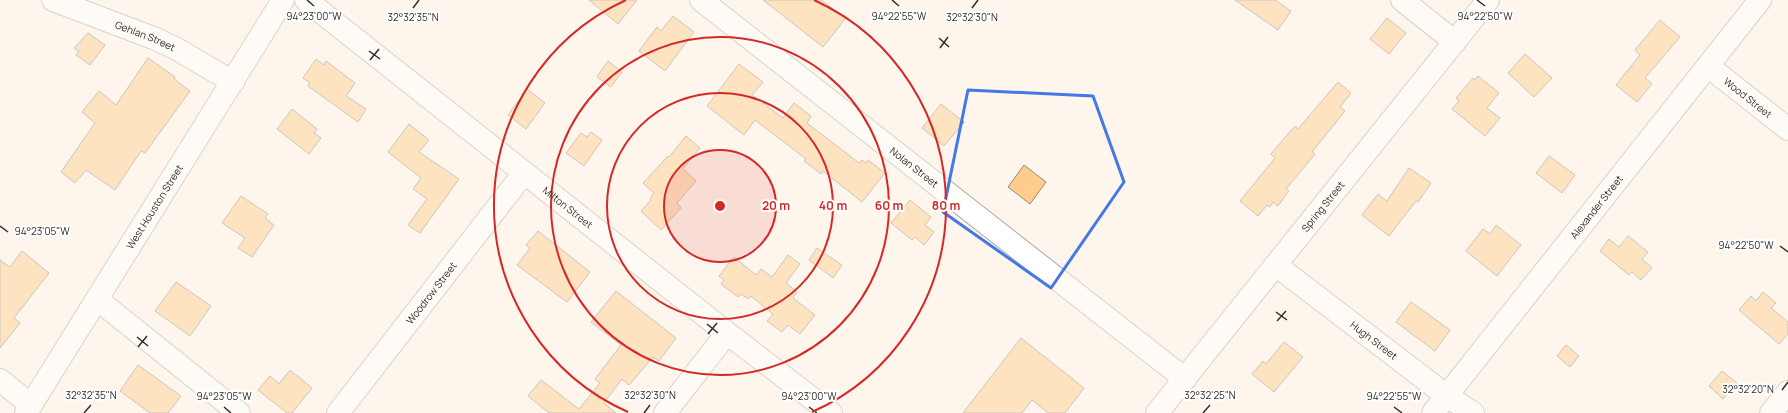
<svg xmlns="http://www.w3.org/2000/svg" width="1788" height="413" viewBox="0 0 1788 413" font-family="Manrope,sans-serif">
  <rect width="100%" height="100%" fill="#fef6ec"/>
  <g fill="#ffcc8b" stroke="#938a7f">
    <path d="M589,0H637L618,24Z"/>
    <path d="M763,0H821L846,18L823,47Z"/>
    <path d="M1235,0H1275L1291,11L1278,30Z"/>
    <path d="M673,16L694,32L665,71L639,51L657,27L661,31Z"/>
    <path d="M1387,18L1406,33L1389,54L1370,39Z"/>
    <path d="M1660,20L1680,37L1645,78L1652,84L1637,102L1616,85L1640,55L1635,50Z"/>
    <path d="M88,33L105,45L90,65L76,55L79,51L74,48Z"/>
    <path d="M1525,54L1552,78L1534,97L1508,73Z"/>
    <path d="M148,58L175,77L174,79L190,91L145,153L141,151L115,190L86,170L75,183L61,172L95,123L82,112L99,91L116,105Z"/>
    <path d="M316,59L324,65L326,61L355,83L346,96L366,109L358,122L308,86L310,83L303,78Z"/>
    <path d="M608,61L622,72L611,87L597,77Z"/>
    <path d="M739,64L763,82L752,95L783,118L794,103L811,116L807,123L859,163L862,160L866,163L868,160L885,173L862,202L823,171L821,174L804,161L806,159L755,120L744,135L707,106Z"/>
    <path d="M1478,76L1499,93L1487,108L1500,118L1485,136L1452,109L1459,101L1456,98L1473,78L1475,80Z"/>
    <path d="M1338,82L1351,93L1340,107L1345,111L1312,152L1315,154L1286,189L1289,191L1278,206L1273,202L1270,207L1267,205L1258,216L1240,201L1275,158L1271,154L1281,142L1295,126L1298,129Z"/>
    <path d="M527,89L545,103L526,129L508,115Z"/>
    <path d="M941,104L964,122L944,146L922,128Z"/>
    <path d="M292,109L317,129L314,133L321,138L309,154L277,129Z"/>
    <path d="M409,124L429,140L419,152L459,179L420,233L408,225L427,199L413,189L421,178L388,152Z"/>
    <path d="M591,132L602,140L584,166L566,153L581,133L587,137Z"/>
    <path d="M686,136L700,148L683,169L696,181L677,203L681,208L661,230L641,211L651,200L650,198L654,193L643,183L668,156L669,157Z"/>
    <path d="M1549,156L1575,175L1562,193L1536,173Z"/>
    <path d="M1024,165L1046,182L1030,204L1008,187Z"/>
    <path d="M1409,168L1431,183L1418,202L1416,201L1389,236L1362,215L1378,194L1387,201Z"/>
    <path d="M241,196L268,214L265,218L274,225L252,257L238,248L245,238L222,223Z"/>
    <path d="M910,200L931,217L925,225L934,232L924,245L915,237L912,240L891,223Z"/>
    <path d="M1496,225L1521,245L1497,276L1466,251L1483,229L1490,234Z"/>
    <path d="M538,231L590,272L567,302L517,265L530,248L526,245Z"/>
    <path d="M1628,236L1648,252L1642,259L1652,268L1641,280L1632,272L1629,275L1600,251L1609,239L1619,247Z"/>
    <path d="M817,248L842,265L833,278L809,260Z"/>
    <path d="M22,251L49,273L14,318L20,323L0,348V260L10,267Z"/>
    <path d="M788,255L800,264L786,283L797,292L793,298L815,315L800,334L788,325L782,332L767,321L773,314L751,296L748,299L741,294L738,297L721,284L724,280L719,276L734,257L756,275L761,269L772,277Z"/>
    <path d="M176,282L211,306L190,336L155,311Z"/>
    <path d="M616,291L676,338L659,361L653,357L629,385L622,379L604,403L616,413H549L528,396L541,380L579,409L600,383L595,379L621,345L591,322Z"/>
    <path d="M1763,292L1776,303L1771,308L1788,322V334L1779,344L1739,310L1751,296L1756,301Z"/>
    <path d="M1411,302L1450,330L1435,351L1396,322Z"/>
    <path d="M1021,338L1084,388L1065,413H1048L1032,400L1022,413H963Z"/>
    <path d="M1284,342L1303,357L1274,392L1252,374L1263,361L1266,364Z"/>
    <path d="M1566,345L1579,356L1570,367L1557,356Z"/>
    <path d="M138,365L181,396L168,413H150L120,391Z"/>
    <path d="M290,370L312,388L292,413H287L258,390L270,376L279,384Z"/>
    <path d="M1722,371L1737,383L1723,399L1709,386Z"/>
  </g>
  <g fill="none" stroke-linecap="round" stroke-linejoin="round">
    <defs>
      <g id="minor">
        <path id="s1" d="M53,0L156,39L175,48L233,82"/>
        <path id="s2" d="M306,0L727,333L831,413"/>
        <path id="s3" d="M701,0L1185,379"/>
        <path d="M1402,0L1455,42"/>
        <path id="s4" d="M1708,66L1788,129"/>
        <path id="s5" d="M1277,266L1447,396L1473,413"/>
        <path d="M98,300L239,413"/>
        <path d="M0,380L31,405"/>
        <path id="s6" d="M338,413L524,173"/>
        <path d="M665,413L727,333"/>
        <path id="s7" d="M1157,413L1488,0"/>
        <path id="s8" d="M1433,413L1760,0"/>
        <path d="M1771,413L1788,392"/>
      </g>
      <g id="major">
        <path id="s9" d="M26,413L283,0"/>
      </g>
    </defs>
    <use href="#minor" stroke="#b1a89d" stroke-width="24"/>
    <use href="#major" stroke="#b1a89d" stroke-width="24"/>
    <use href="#minor" stroke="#fff" stroke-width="22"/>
    <use href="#major" stroke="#fff" stroke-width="22"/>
  </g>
  <path d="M0 0H1788V413H0ZM968,90L1093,96L1124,182L1051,288L943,212Z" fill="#fef6ec" fill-opacity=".55" fill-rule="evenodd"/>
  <path fill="none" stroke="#4378e9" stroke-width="3" stroke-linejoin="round" d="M968,90L1093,96L1124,182L1051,288L943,212Z"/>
  <path fill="none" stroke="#312e29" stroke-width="1.5" d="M307,0L314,6M892,0L899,6M1477,0L1485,6M413,8L419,0M972,8L978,0M939,38L949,47M940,48L948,37M369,51L380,59M370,60L379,49M0,226L8,232M1780,246L1788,252M1276,312L1287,320M1277,321L1286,311M707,324L718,333M708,334L717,323M137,337L148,346M138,347L147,336M1782,390L1788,382M224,407L231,413M809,407L817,413M1394,407L1402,413M84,413L91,405M644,413L650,405M1203,413L1210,405"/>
  <circle cx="720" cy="206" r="56" fill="#d62828" fill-opacity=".12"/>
  <g fill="none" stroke="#d62828" stroke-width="2">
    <circle cx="720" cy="206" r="56"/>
    <circle cx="720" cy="206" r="113"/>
    <circle cx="720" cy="206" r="169"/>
    <path d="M628 412A226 226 0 0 1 626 0M814 0A226 226 0 0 1 812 412"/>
  </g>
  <g text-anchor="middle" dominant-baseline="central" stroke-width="4" stroke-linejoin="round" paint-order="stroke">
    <g font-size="10" fill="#312e29" stroke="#fff">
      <text stroke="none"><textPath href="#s1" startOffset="99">Gehlan Street</textPath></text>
      <text stroke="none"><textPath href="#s4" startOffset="51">Wood Street</textPath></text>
      <text stroke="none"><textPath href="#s3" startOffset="271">Nolan Street</textPath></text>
      <text stroke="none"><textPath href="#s9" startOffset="243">West Houston Street</textPath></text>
      <text stroke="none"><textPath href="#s2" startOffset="334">Milton Street</textPath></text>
      <text stroke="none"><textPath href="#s7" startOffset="265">Spring Street</textPath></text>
      <text stroke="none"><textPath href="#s8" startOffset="263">Alexander Street</textPath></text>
      <text stroke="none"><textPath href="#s6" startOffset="152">Woodrow Street</textPath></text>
      <text stroke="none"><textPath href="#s5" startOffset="122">Hugh Street</textPath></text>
    </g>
  </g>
  <g font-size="10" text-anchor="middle" fill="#312e29" stroke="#fff" stroke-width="4" stroke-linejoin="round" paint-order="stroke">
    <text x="1485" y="20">94°22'50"W</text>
    <text x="314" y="20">94°23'00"W</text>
    <text x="899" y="20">94°22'55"W</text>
    <text x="413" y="21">32°32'35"N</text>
    <text x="972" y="21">32°32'30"N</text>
    <text x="42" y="235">94°23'05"W</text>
    <text x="1746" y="249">94°22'50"W</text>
    <text x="1748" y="393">32°32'20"N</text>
    <text x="91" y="399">32°32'35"N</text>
    <text x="650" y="399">32°32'30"N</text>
    <text x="1210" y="399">32°32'25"N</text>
    <text x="224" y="400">94°23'05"W</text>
    <text x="809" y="400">94°23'00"W</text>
    <text x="1394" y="400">94°22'55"W</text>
  </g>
  <circle cx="720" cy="206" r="6" fill="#d62828" stroke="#fff" stroke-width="2"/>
  <g font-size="12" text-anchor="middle" font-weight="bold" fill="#d62828" stroke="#fff" stroke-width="4" stroke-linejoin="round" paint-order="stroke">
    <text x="776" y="210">20 m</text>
    <text x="833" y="210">40 m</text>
    <text x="889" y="210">60 m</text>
    <text x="946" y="210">80 m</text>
  </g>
</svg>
